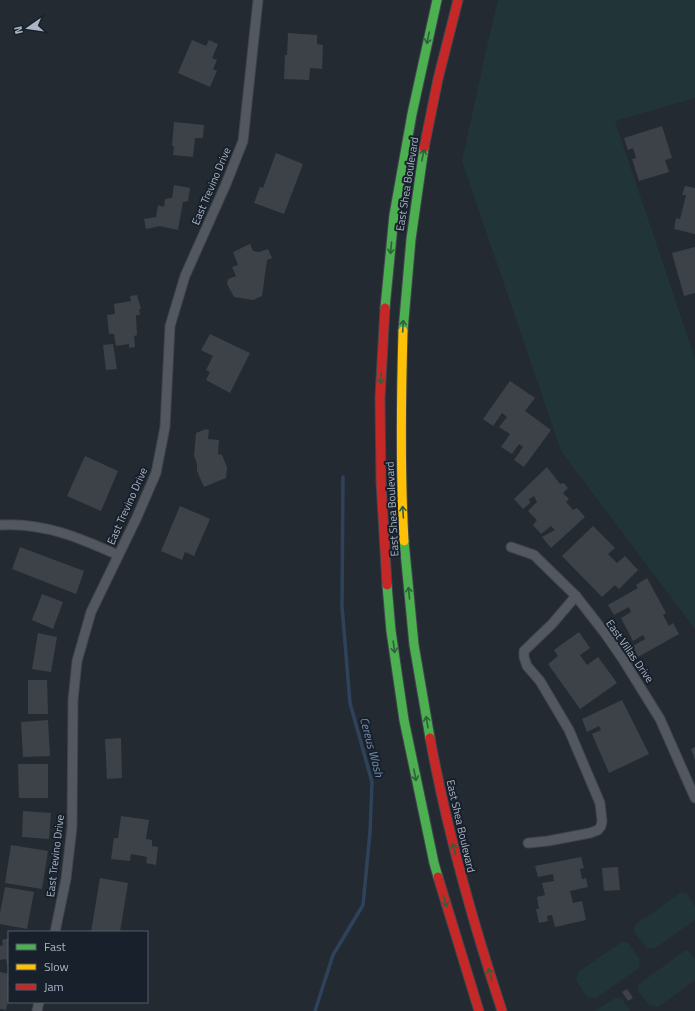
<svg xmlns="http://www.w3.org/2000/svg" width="695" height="1011" viewBox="0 0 695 1011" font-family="'Titillium Web',sans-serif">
  <rect width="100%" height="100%" fill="#242a31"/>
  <g fill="#213437">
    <path d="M498,0H695V98L615,121L695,359V629L561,451L462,161L486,51Z"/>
    <path d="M680,893L687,894L695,906V920L654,949L647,948L634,932L635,925Z"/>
    <path d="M622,942L628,943L640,960L639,968L596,998L587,997L576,980L578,972Z"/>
    <path d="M684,951H689L695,959V980L658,1007L650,1006L638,991V985Z"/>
    <path d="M615,998L622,999L630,1011H595Z"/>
  </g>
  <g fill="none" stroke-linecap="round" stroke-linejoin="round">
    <path stroke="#2f425b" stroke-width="3.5" d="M315,1011L333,955L363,905L370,832L372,782L350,703L342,606L343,477"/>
  </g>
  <g fill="#3d4249">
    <path d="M288,33L317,35V44L323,45L322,69L310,68L309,80L284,79L285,55H287Z"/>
    <path d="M192,40L206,46L209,40L218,44L212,58L217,60L213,69L217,71L210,87L178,73Z"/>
    <path d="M174,122L204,125L203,138H195L193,157L173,155L174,146H172Z"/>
    <path d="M662,126L672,158L665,160L669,172L639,181L632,159L636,158L633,148L628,150L624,138Z"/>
    <path d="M276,153L303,164L284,214L254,203L260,187L263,188Z"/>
    <path d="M174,185L190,188L188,201L183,202L178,230L160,226L146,229L144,219L156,217L158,205L164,207L165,199L172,198Z"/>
    <path d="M685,186L695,188V234L674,229L676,218L680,219L686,195H682Z"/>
    <path d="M250,244L253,251L259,252L268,249L272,258L267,260L262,296L253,300L234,297L227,284L228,279L236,276L232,267L238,265L233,252Z"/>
    <path d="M695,247V293L684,296L672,253Z"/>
    <path d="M137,295L141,309H139L140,315H136L137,335L134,336L135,347L129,348V344L116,346L114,334H109L107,315L115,314L114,304L131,301L130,296Z"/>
    <path d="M210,334L250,353L230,393L206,380L210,372L206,370L213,356L201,350Z"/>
    <path d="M113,344L117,369L106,370L103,345Z"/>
    <path d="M510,381L535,398L525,411L551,430L524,467L514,460L523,447L519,444L512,454L501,447L510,434L499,427L507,417L502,413L493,426L483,419Z"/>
    <path d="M206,429L209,430L208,439L219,440L218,454L222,455L227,467L226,478L204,487L197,471V464L194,456L196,433Z"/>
    <path d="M85,456L118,471L101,511L67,496Z"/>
    <path d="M547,467L560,484L564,483L568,488L563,493L569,499L566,502L573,510L577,508L585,517L551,548L542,537L555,530L551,526L541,534L533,525L537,520L528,511L537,502L534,496L529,499L530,503L523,509L514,499Z"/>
    <path d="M180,506L210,519L194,556L185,552L182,560L161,551Z"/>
    <path d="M593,526L615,548L608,554L617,563L625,556L638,570L619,589L615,585L602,597L562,556Z"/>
    <path d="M20,547L84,571L76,594L12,569Z"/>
    <path d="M647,578L666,613L663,615L669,626L673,623L679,634L638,657L633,646L645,639L643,635L633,641L621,618L631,612L629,607L614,615L608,605L638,588L636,585Z"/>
    <path d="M42,594L63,602L53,629L32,620Z"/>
    <path d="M579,632L590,648L580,655L587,665L598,657L617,683L580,709L548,664L558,656L554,650Z"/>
    <path d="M38,633L57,637L51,672L32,669Z"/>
    <path d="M28,680H47L48,714H28Z"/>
    <path d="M622,700L649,754L609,773L592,734L601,730L599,726L587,732L582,719Z"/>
    <path d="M48,720L50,756L23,757L21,722Z"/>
    <path d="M121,738L122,778L107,779L105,739Z"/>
    <path d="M695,747V760L691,749Z"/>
    <path d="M18,764H48V798H19Z"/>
    <path d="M23,811L51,813L49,839L22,837Z"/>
    <path d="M121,816L149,820L146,839L152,840V846L158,847L156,865L146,863L147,857L131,854L130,861L111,859L114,838H118Z"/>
    <path d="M11,845L48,851L42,889L5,883Z"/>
    <path d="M581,857L584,868L580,869L582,879L586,878L588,887L570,891L573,903L582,901L586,920L555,927L552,915L547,916L548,921L539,923L536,909H539L537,897L545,895L542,883L554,881L553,874L538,877L535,866Z"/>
    <path d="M618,867L620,890L604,891L602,868Z"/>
    <path d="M100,878L128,883L120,932H91Z"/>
    <path d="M5,887L34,892L27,929L0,924V913Z"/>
    <path d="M9,938V968H8L6,959L0,960V946L3,945L2,940Z"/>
    <path d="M0,972L9,974V996L6,1010L0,1009Z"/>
    <path d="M627,989L633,998L628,1001L622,992Z"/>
  </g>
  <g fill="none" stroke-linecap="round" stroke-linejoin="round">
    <defs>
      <g id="street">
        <path d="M0,525C43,522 80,538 118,555"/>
        <path d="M511,547L534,555L576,596L604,632L624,661L660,719L695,798"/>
        <path d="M528,843L548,841L590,833L598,830L601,826L602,821L600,803L569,730L540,681L527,666L524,657V651L552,624L576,596"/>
        <path d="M55,932L66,879L72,827L73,700L77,661L91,612L137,517L156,473L165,427L170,326L185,276L226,184L243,141L258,0"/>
        <path d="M37,1011L39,1002"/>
      </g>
      <g id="fast">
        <path d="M385,308L394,215L412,114L437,0"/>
        <path d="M403,331L411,239L424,148"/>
        <path d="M404,541L414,645L430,738"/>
        <path d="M387,585L391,631L404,720L434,863L438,877"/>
      </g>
      <path id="slow" d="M403,331C401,401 400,471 404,541"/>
      <g id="jam">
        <path d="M424,148L438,79L458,0"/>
        <path d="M385,308L380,398L381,482L387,585"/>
        <path d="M430,738C447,831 472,920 502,1011"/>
        <path d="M438,877L479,1011"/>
      </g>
    </defs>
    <use href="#street" stroke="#40444a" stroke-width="11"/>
    <use href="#fast" stroke="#41464e" stroke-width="11"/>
    <use href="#slow" stroke="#41464e" stroke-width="11"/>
    <use href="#jam" stroke="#41464e" stroke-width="11"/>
    <use href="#street" stroke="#535860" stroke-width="9"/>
    <use href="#fast" stroke="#4caf50" stroke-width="9"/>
    <use href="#slow" stroke="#ffc107" stroke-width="9"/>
    <use href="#jam" stroke="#c62828" stroke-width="9"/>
  </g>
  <defs><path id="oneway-shaft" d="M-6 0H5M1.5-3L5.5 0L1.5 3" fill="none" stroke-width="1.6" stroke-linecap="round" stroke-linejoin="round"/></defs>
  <g stroke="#2f603c">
    <use href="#oneway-shaft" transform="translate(428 38) rotate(102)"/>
    <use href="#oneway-shaft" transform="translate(423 155) rotate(-79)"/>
    <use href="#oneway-shaft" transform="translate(391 248) rotate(95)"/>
    <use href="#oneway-shaft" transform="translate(403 326) rotate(-87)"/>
    <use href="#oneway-shaft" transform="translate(381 378) rotate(93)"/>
    <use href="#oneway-shaft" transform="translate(403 512) rotate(-94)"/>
    <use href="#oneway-shaft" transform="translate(409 593) rotate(-95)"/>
    <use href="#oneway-shaft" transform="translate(394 647) rotate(82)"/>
    <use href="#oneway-shaft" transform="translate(427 722) rotate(-100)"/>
    <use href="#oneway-shaft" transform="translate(415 775) rotate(79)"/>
    <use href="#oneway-shaft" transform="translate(454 849) rotate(-105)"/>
    <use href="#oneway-shaft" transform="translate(445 901) rotate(73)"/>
    <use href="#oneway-shaft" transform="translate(490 974) rotate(-108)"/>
  </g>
  <g text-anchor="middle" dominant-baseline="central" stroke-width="4" stroke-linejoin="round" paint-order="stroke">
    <g font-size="11" fill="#abb5c5" stroke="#17202b">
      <text transform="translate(407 184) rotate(-81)">East Shea Boulevard</text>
      <text transform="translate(211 186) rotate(-67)">East Trevino Drive</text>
      <text transform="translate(127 506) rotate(-66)">East Trevino Drive</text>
      <text transform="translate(392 509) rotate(-93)">East Shea Boulevard</text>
      <text transform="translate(630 651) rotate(55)">East Villas Drive</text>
      <text transform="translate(461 826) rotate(77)">East Shea Boulevard</text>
      <text transform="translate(55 856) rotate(-83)">East Trevino Drive</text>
    </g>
    <g font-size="12" font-style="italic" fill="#728caf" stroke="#17202b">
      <text transform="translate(372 747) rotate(75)">Cereus Wash</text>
    </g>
  </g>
  <rect x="8" y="931" width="140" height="72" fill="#17202b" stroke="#525c69"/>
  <rect x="16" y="944" width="20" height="6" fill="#4caf50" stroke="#525c69"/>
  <text x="44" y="951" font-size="12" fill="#abb5c5">Fast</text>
  <rect x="16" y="964" width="20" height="6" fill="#ffc107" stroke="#525c69"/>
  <text x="44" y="971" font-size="12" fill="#abb5c5">Slow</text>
  <rect x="16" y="984" width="20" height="6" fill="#c62828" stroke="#525c69"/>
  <text x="44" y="991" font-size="12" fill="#abb5c5">Jam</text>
  <g transform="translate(28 28) rotate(257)" stroke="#17202b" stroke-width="3" paint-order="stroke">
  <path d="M0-3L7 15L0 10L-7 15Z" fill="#abb5c5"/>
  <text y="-6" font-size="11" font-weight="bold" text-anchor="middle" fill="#abb5c5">N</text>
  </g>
</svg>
